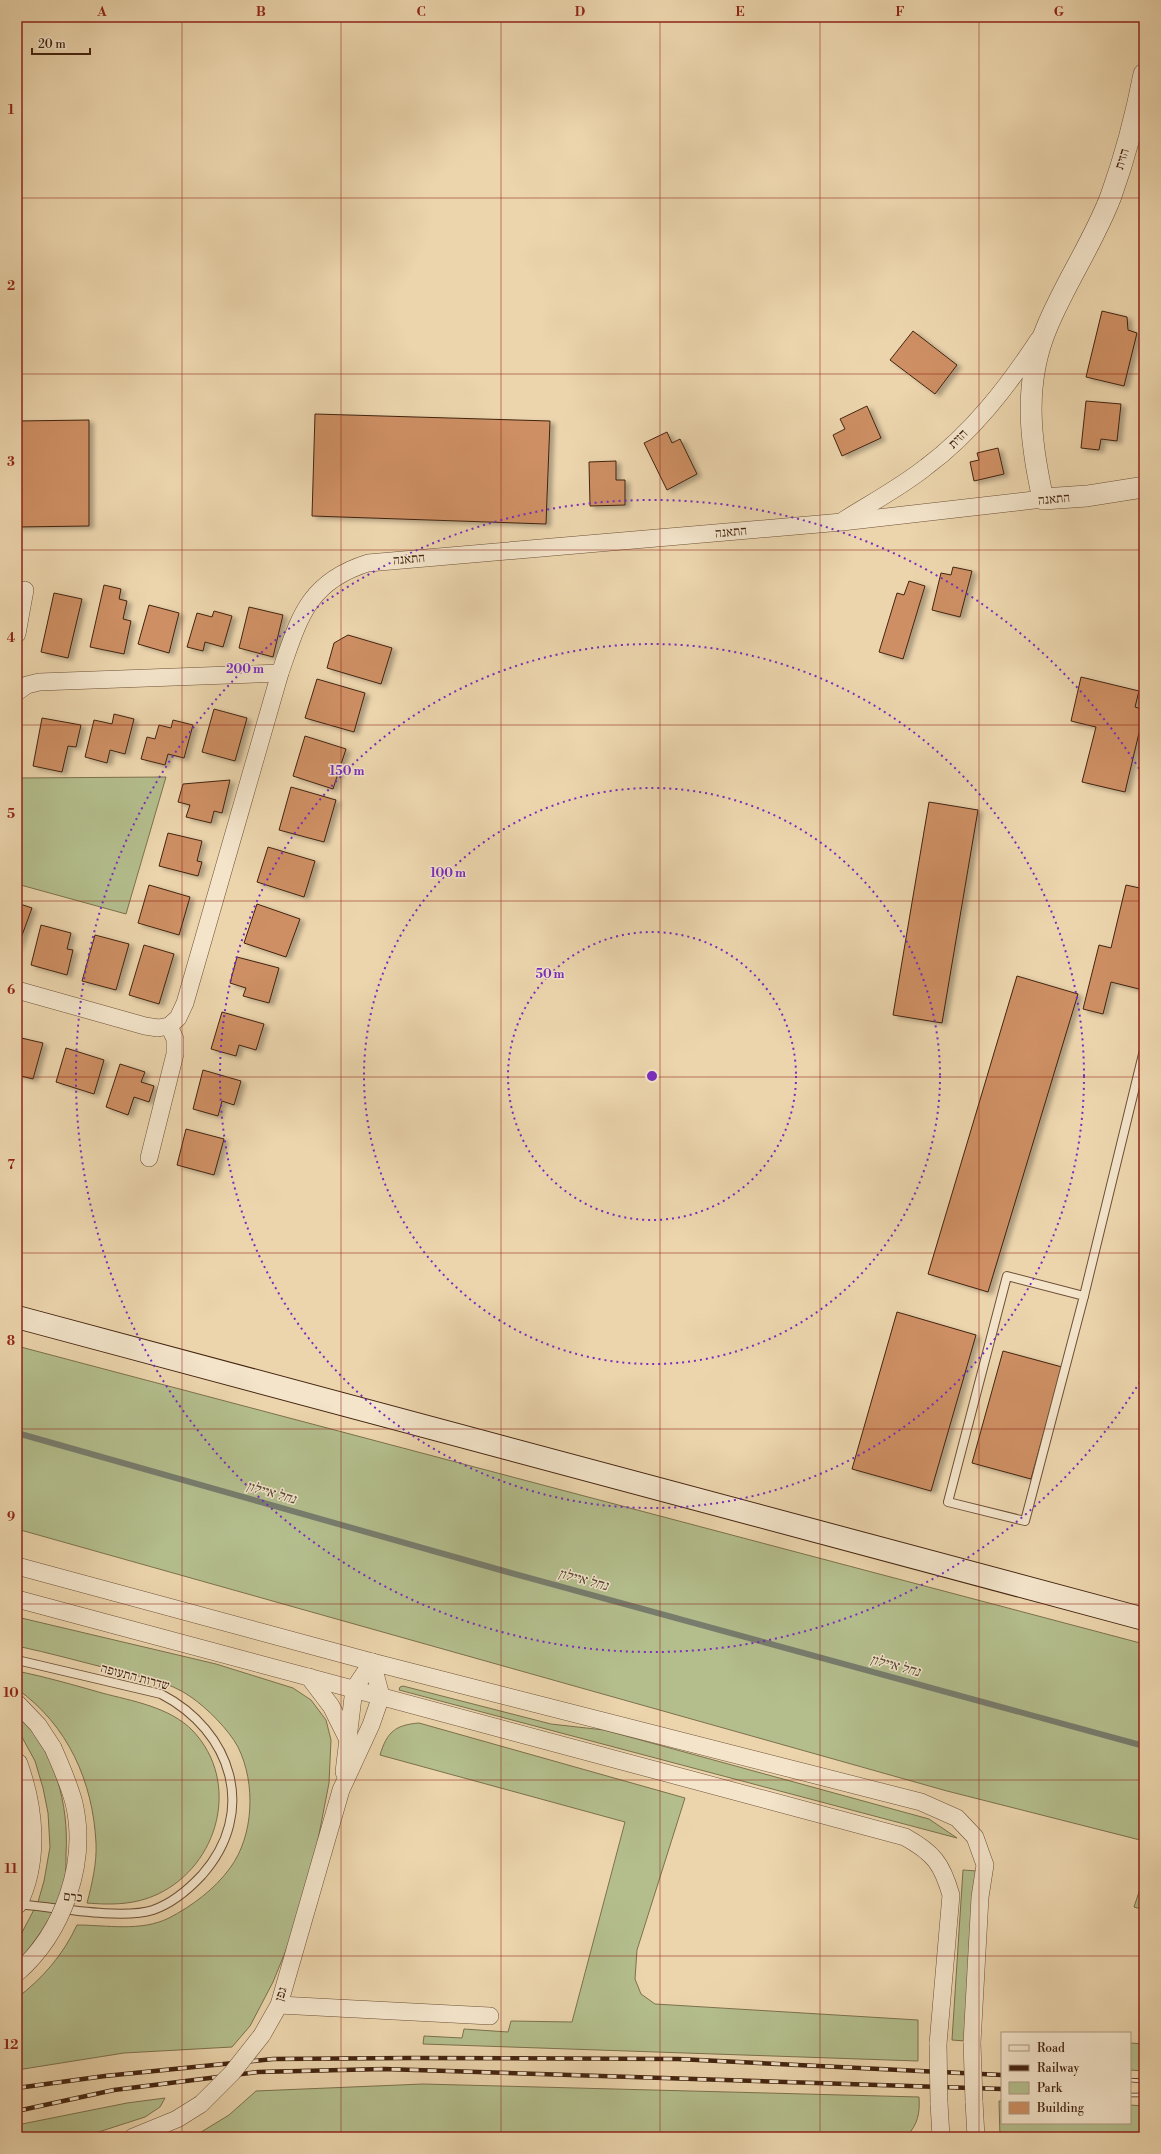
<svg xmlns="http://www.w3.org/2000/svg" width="1161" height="2154" viewBox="0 0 1161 2154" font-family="'Libre Bodoni','Frank Ruhl Libre',serif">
  <defs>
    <filter id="shadow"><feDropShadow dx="4.5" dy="2.5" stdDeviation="2" flood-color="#0004"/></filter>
  </defs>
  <rect width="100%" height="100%" fill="#ecd5ad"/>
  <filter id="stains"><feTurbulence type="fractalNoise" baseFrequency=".005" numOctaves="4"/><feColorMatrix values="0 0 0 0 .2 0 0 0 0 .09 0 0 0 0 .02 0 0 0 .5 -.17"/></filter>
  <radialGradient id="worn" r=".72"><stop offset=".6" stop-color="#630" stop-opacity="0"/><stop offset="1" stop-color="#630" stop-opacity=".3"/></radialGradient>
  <g fill="#b4be8d" stroke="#7c714e">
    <path d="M166,777L126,914L17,884V778Z"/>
    <path d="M17,1346L1144,1644V1841L947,1791L17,1529Z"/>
    <path d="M17,1617L216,1664L293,1688L311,1700L326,1720L331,1740L329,1783L314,1860L295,1928L273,1982L250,2026L232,2047L124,2053L17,2070V1998C43,1978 63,1955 77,1925C106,1925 141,1932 169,1918C192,1906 215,1889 230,1868C254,1836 256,1783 238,1747C229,1730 207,1708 191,1697C169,1681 140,1677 114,1670C82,1662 50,1653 17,1646Z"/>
    <path d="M17,1671C46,1677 74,1685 102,1693C132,1701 170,1707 193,1731C241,1782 219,1865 158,1894C135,1905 111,1905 87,1903C92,1884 97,1863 96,1843C93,1782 68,1725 17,1689Z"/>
    <path d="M403,1686L551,1724L604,1730L929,1819L957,1838L399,1690L400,1687Z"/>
    <path d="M17,1714C55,1750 69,1804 66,1854C66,1862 66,1871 65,1879C58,1911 37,1939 17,1963V1942L38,1902L44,1881L50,1847L48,1813L43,1788L35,1761L17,1728Z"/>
    <path d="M419,1723L685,1798L637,1950L635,1979L641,1994L655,2004L918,2020V2061L423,2044L424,2036L462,2038L464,2029L508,2032L511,2021L572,2022L625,1822L380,1755C387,1732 395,1725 419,1723Z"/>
    <path d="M963,1870L977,1871L965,2041L952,2040Z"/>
    <path d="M1144,1877V1910L1134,1907Z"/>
    <path d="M1130,2043L1144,2044V2071L1130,2070Z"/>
    <path d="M423,2084L919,2097C920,2114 918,2124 906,2137H193L229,2115L256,2091Z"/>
    <path d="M165,2098L160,2107L145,2117L83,2137H17V2125L127,2103Z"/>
    <path d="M999,2101H1002V2123H1130V2105L1144,2106V2137H1000Z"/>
  </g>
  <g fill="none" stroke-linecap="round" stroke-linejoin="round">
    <path stroke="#777d6e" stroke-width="6" d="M17,1433L504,1571L1144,1746"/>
  </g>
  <g fill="#cd8f63" stroke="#432410" filter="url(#shadow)">
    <path d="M1102,311L1127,317L1128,330L1137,333L1124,386L1086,377Z"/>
    <path d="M1141,317H1144V378H1140Z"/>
    <path d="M913,331L957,365L935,394L890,360Z"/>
    <path d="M1086,401L1121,404L1117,441L1101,439L1099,450L1081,448Z"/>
    <path d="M867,406L881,438L842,456L833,435L845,429L840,419Z"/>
    <path d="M315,414L550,421L546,524L312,516Z"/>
    <path d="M89,420V526L17,527V421Z"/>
    <path d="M667,432L672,443L680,439L697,474L667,490L644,443Z"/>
    <path d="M998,448L1004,474L974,481L970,462L979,460L977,453Z"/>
    <path d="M616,461V480H625V505L590,506L589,462Z"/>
    <path d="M953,567L972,571L960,617L932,610L941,573L951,575Z"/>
    <path d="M909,581L925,586L903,659L879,652L897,593L904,595Z"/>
    <path d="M104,585L121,589L119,599L127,601L123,619L131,621L124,654L90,647Z"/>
    <path d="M54,593L82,599L68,658L41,652Z"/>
    <path d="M149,605L179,613L169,653L138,644Z"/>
    <path d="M249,607L283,615L273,657L239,648Z"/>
    <path d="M214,611L232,616L223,647L205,642L203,651L187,647L197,613L212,617Z"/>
    <path d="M348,635L392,648L381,684L327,668L334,643Z"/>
    <path d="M1081,677L1139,691L1135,707L1144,710V712L1125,792L1082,782L1096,727L1071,721Z"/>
    <path d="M317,679L365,693L354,732L305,718Z"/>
    <path d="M214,709L247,718L235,761L202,752Z"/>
    <path d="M114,714L134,719L125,754L110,750L107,763L85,757L94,720L112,724Z"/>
    <path d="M42,718L81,725L76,747L68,746L62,772L33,766Z"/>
    <path d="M173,720L193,725L184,758L168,754L165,765L141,759L147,737L155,739L159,725L171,728Z"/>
    <path d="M305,736L346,749L333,789L293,776Z"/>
    <path d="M230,780L222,813L214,811L211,823L186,817L190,805L178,802L183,784Z"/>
    <path d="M291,787L336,800L324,842L279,830Z"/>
    <path d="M929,802L978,810L942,1023L893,1015Z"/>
    <path d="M168,833L202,841L197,861L202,862L198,876L159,866Z"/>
    <path d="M268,847L315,861L304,897L257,882Z"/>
    <path d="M149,885L190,897L179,935L138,923Z"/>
    <path d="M1126,885L1144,889V971L1139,989L1111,982L1103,1014L1083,1009L1099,945L1111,948Z"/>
    <path d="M17,903L32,908L17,949Z"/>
    <path d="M257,904L300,919L286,957L244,943Z"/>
    <path d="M41,925L71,933L67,949L73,950L67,975L31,965Z"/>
    <path d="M95,935L129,944L116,990L82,981Z"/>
    <path d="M144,945L174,954L159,1004L129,995Z"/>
    <path d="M237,957L279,968L269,1003L243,996L246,988L230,983Z"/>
    <path d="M1017,976L1078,994L988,1292L928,1274Z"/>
    <path d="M222,1012L264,1024L256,1050L239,1045L236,1056L211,1049Z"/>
    <path d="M17,1037L43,1043L33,1079L17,1075Z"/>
    <path d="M66,1048L104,1060L94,1094L56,1082Z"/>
    <path d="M120,1064L145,1072L141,1082L154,1086L149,1102L134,1097L128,1115L106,1107Z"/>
    <path d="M203,1070L241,1081L234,1105L222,1101L218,1116L193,1109Z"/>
    <path d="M186,1129L224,1139L214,1175L177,1165Z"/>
    <path d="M897,1312L976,1335L931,1491L852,1469Z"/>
    <path d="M1003,1351L1062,1367L1031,1479L972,1463Z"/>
  </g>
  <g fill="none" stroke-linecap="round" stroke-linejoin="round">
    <defs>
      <g id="service">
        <path d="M1007,1276L1084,1296L1025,1521L948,1502Z"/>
        <path d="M1084,1296L1144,1050"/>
        <path d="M17,1660L161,1694C232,1731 258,1812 202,1875C188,1890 173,1903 153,1910C122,1920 52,1907 18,1904"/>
      </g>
      <g id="minor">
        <path d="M844,520C871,503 901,487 926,467C972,433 1008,386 1039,339"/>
        <path d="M17,634L25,590"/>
        <path d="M17,692L27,685L39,682L280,673"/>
        <path d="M17,990L145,1026L158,1028L169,1026"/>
        <path d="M149,1158L175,1054V1039L169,1026L178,1018L185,1003L280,673C299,619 307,582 368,563L842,522L1043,499"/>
        <path d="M17,1566L372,1662L921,1802L957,1818L975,1837L985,1865L980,1897L972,2043"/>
        <path d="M17,1599L905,1837C934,1853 942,1864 951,1895L938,2044"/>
        <path d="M309,1677L331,1706L348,1740"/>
        <path d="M17,1703L38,1725L53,1748"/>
        <path d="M344,1772L354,1689L372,1662"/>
        <path d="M279,2005L490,2016"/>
        <path d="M262,2035L279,2005L341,1790L371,1725L381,1696L372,1662"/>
        <path d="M974,2101L976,2137"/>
        <path d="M939,2103L941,2137"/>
        <path d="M133,2137L177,2119L201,2104"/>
      </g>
      <g id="tertiary">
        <path d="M1144,74C1136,115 1125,157 1111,196C1094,241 1065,283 1047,327C1023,383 1030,441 1043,499L1087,496L1144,487"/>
        <path d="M17,1764C33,1808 38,1860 17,1903"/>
      </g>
      <path id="secondary" d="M17,1317L1144,1619"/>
    </defs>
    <use href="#service" stroke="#6d5037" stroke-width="10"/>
    <use href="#minor" stroke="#6d5037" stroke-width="18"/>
    <use href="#tertiary" stroke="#6d5037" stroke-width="22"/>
    <use href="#secondary" stroke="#432410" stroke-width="24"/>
    <use href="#service" stroke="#f3e4ca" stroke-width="8"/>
    <use href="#minor" stroke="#f3e4ca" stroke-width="17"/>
    <use href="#tertiary" stroke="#f3e4ca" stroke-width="21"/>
    <use href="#secondary" stroke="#f3e4ca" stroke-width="22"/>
    <defs>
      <g id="rail">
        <path d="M1130,2080L1144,2081"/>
        <path d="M17,2088L105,2076L273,2059L412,2058L678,2059L1002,2075"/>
        <path d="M1130,2095H1144"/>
        <path d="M17,2111L114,2090L258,2072L384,2069L1002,2089"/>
      </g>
    </defs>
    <use href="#rail" stroke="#432410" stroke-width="4.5"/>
    <use href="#rail" stroke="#f3e4ca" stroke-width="3" stroke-dasharray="9" stroke-linecap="butt"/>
    <defs>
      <g id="minor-bridge">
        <path d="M17,1973C63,1933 88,1863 74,1803C69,1784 61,1766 53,1748"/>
        <path d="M972,2043L974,2101"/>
        <path d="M938,2044L939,2103"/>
        <path d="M201,2104L232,2073L262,2035"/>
      </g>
    </defs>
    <use href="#minor-bridge" stroke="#6d5037" stroke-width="18" stroke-linecap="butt"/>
    <use href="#minor-bridge" stroke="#f3e4ca" stroke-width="17"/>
  </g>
  <path fill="none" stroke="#8f2418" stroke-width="1" stroke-opacity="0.55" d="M182,17V2137M341,17V2137M501,17V2137M660,17V2137M820,17V2137M979,17V2137M17,198H1144M17,374H1144M17,550H1144M17,725H1144M17,901H1144M17,1077H1144M17,1253H1144M17,1429H1144M17,1604H1144M17,1780H1144M17,1956H1144"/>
  <g fill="none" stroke="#7b2cbf" stroke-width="2" stroke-dasharray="2 4">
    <circle cx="652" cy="1076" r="144"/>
    <circle cx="652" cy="1076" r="288"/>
    <circle cx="652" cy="1076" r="432"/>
    <path d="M1143 1377A576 576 0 1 1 1143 775"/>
  </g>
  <g text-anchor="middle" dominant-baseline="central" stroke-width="3" stroke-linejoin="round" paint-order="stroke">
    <g font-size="13" fill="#432410" stroke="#f3e4ca">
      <text transform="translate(1122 159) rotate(-73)">הזית</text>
      <text transform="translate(958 439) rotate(-45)">הזית</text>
      <text transform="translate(1054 499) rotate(-5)">התאנה</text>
      <text transform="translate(731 532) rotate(-5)">התאנה</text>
      <text transform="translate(409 559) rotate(-5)">התאנה</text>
      <text transform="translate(135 1677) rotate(15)">שדרות התעופה</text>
      <text transform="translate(73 1897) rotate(6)">כרם</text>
      <text transform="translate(281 1994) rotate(-72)">גפן</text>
    </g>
    <g font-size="14" font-style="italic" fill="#584937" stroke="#f3e4ca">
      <text transform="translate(271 1493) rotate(16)">נחל איילון</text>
      <text transform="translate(583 1580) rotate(15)">נחל איילון</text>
      <text transform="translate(895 1666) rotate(15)">נחל איילון</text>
    </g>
  </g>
  <circle cx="652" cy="1076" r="6" fill="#7b2cbf" stroke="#f3e4ca" stroke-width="2"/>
  <g font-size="12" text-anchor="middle" font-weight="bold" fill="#7b2cbf" stroke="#f3e4ca" stroke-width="3" stroke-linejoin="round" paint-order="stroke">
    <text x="245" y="673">200 m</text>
    <text x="347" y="775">150 m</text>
    <text x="448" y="877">100 m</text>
    <text x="550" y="978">50 m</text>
  </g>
  <rect width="1161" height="2154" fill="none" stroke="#ecd5ad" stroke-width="44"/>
  <rect x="1001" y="2032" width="130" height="92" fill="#f3e4ca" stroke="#ad9780"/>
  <rect x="1009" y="2045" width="20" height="6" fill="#f3e4ca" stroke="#ad9780"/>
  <text x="1037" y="2052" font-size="12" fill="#432410">Road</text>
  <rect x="1009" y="2065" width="20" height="6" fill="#432410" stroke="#ad9780"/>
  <text x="1037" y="2072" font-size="12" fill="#432410">Railway</text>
  <rect x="1009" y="2082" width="20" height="12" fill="#b4be8d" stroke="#ad9780"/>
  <text x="1037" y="2092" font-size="12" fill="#432410">Park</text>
  <rect x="1009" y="2102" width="20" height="12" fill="#cd8f63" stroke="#ad9780"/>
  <text x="1037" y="2112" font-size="12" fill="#432410">Building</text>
  <path d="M32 48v6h58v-6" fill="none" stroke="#432410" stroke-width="2"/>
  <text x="38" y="48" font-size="12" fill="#432410" stroke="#f3e4ca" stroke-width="3" paint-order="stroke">20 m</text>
  <rect x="22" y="22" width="1117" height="2110" fill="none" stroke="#8f2418" stroke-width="1.5"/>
  <g font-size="13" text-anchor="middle" font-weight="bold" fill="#8f2418">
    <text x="102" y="16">A</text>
    <text x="261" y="16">B</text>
    <text x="421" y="16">C</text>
    <text x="580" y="16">D</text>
    <text x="740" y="16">E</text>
    <text x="900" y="16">F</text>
    <text x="1059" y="16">G</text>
    <text x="11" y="114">1</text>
    <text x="11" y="290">2</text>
    <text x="11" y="466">3</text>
    <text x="11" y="642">4</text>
    <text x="11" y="818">5</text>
    <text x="11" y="994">6</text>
    <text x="11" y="1169">7</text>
    <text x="11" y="1345">8</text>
    <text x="11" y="1521">9</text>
    <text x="11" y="1697">10</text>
    <text x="11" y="1873">11</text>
    <text x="11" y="2049">12</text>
  </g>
  <rect width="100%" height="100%" filter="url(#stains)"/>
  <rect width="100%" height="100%" fill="url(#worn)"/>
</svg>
